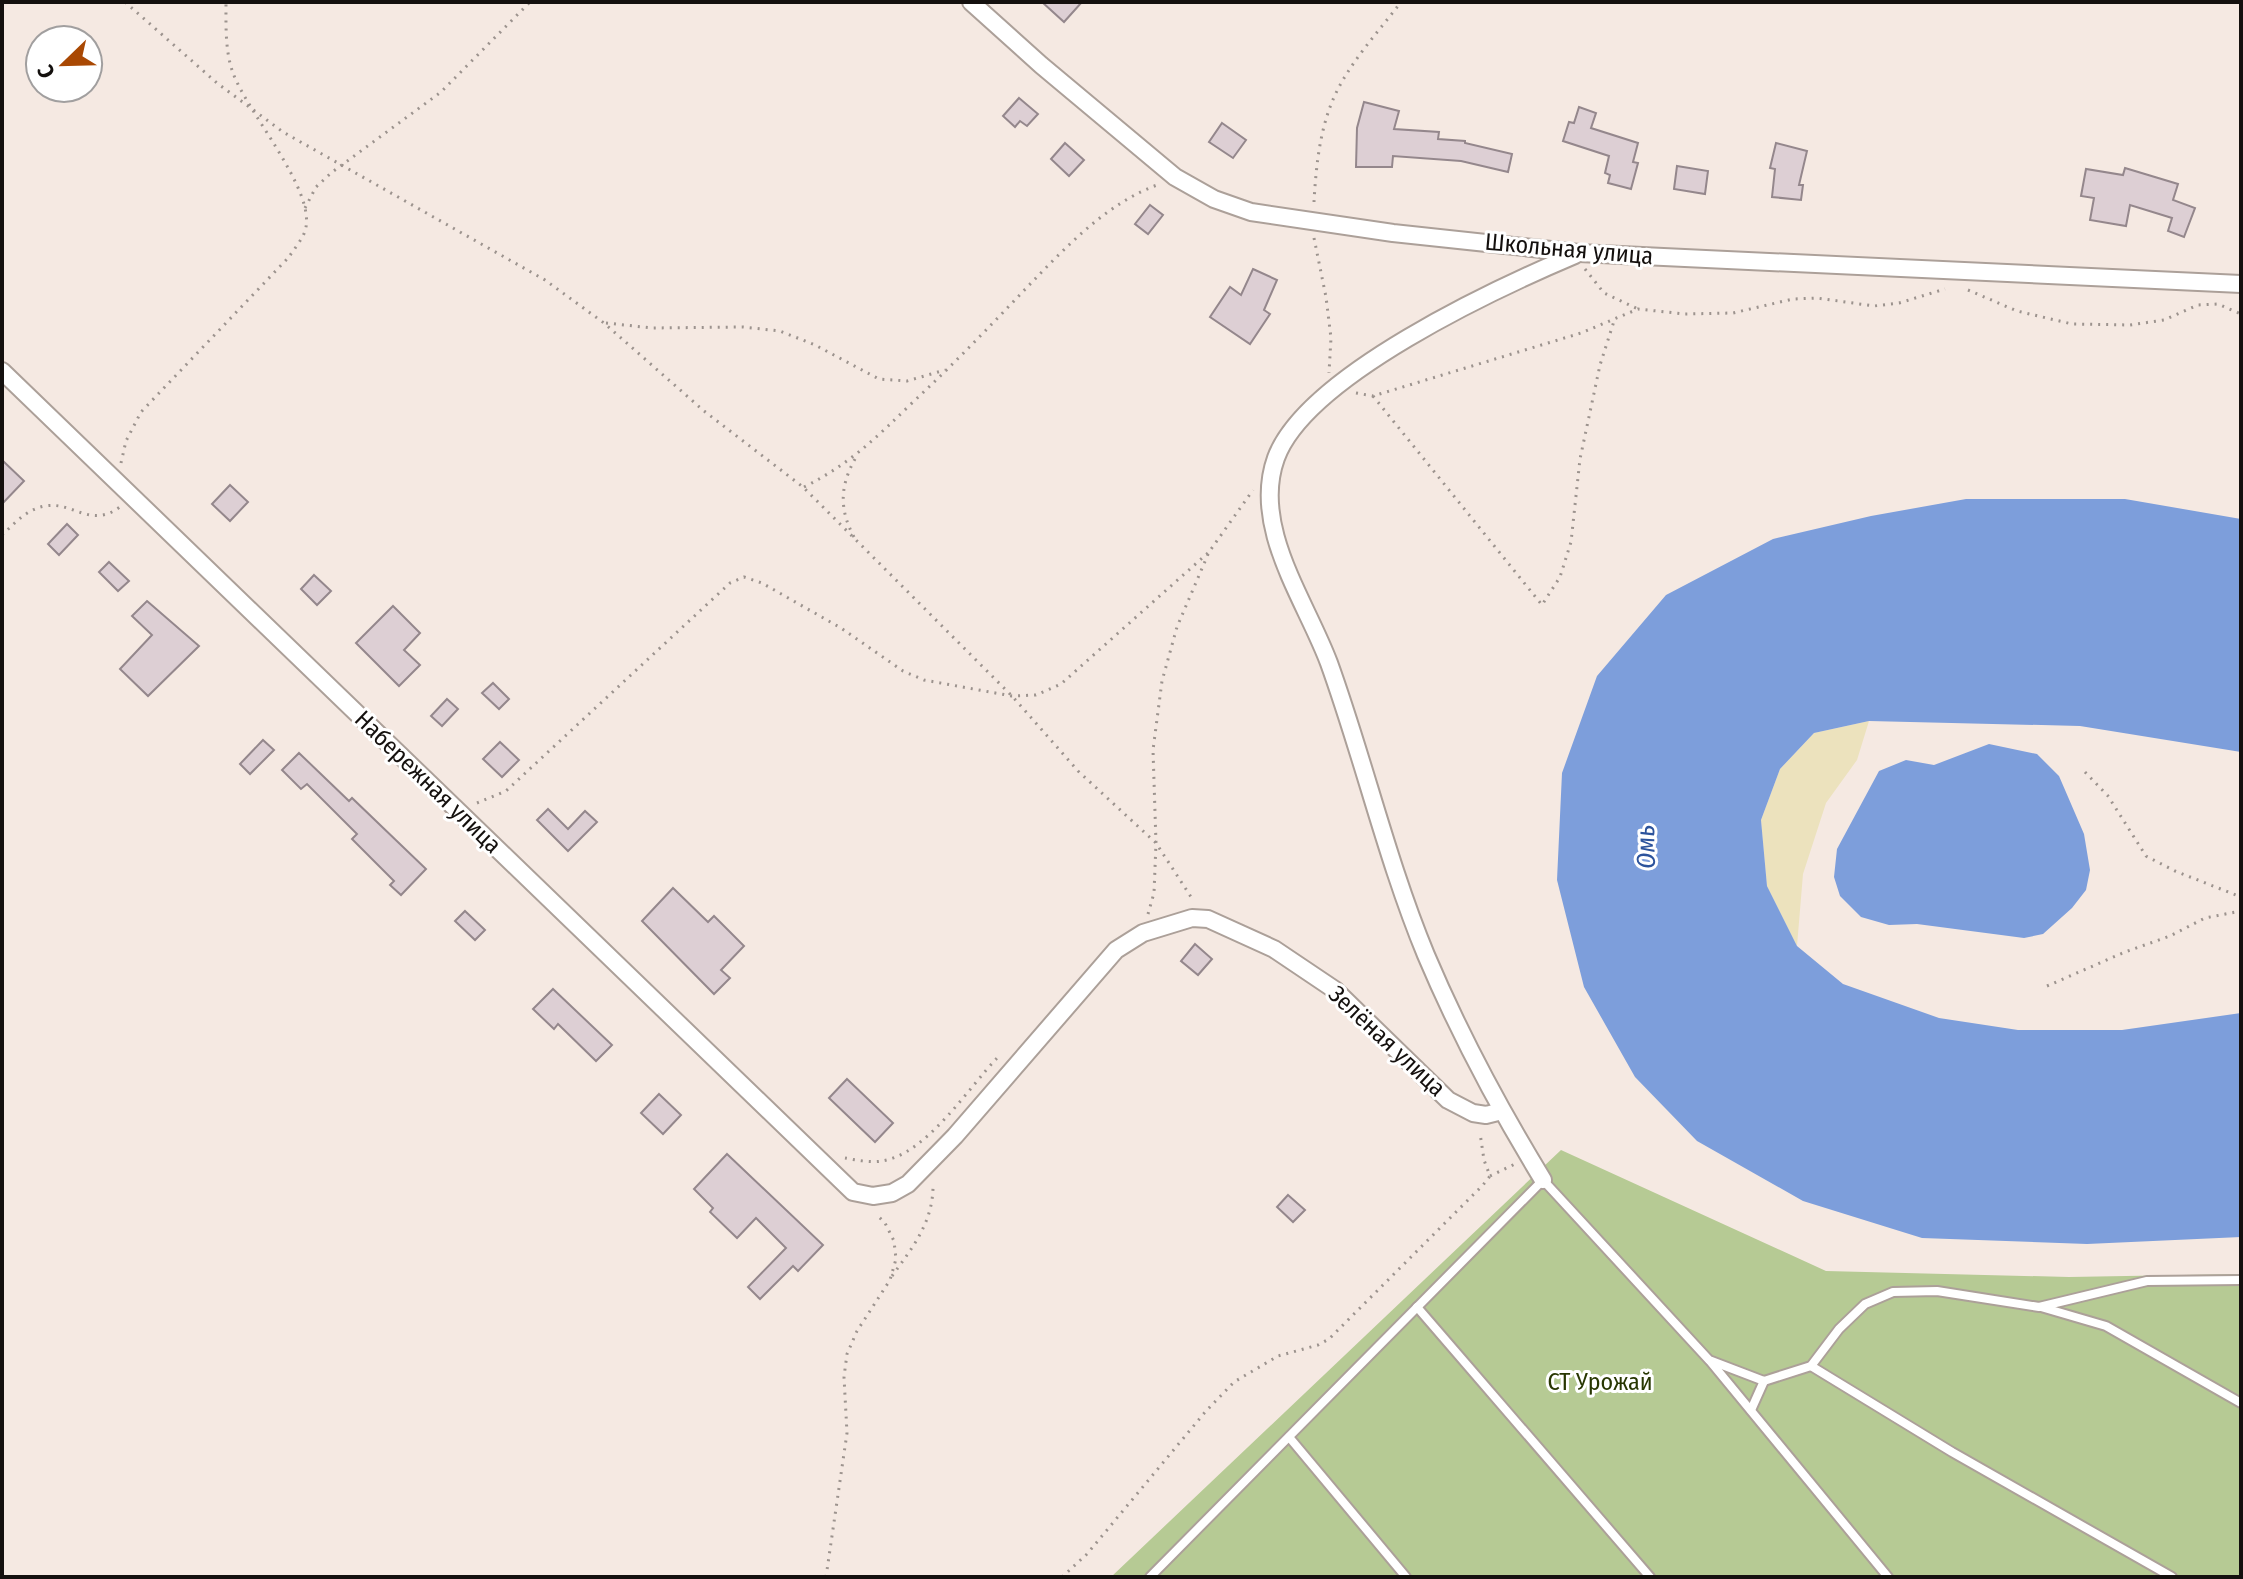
<svg xmlns="http://www.w3.org/2000/svg" width="2243" height="1579" viewBox="0 0 2243 1579" font-family="'Fira Sans Condensed',sans-serif">
  <rect width="100%" height="100%" fill="#f5e9e2"/>
  <path fill="#b6ca94" d="M1561,1150L1826,1271L2069,1277L2241,1274V1577H1111Z"/>
  <path fill="#ece2bd" d="M1869,721L1857,760L1826,803L1803,874L1797,946L1767,886L1761,820L1780,769L1814,733Z"/>
  <g fill="#7d9edb">
    <path d="M1966,499H2125L2241,519V752L2080,726L1869,721L1814,733L1780,769L1761,820L1767,886L1797,946L1843,984L1939,1018L2018,1030H2122L2241,1013V1237L2087,1244L1922,1238L1803,1201L1697,1141L1635,1077L1584,987L1557,880L1562,773L1597,676L1666,595L1773,539L1871,516Z"/>
    <path d="M1989,744L2037,754L2059,776L2084,834L2090,870L2086,890L2072,908L2043,934L2024,938L1917,924L1889,925L1861,917L1840,896L1834,877L1837,849L1879,771L1906,760L1934,765Z"/>
  </g>
  <g fill="#ddcfd4" stroke="#94878c" stroke-width="2">
    <path d="M1042,2H1082L1064,22Z"/>
    <path d="M1019,98L1038,114L1027,126L1020,121L1015,127L1003,116Z"/>
    <path d="M1364,102L1399,111L1394,129L1439,132L1438,139L1465,141V143L1512,154L1508,172L1461,161L1393,156L1392,167H1356L1357,128Z"/>
    <path d="M1579,107L1596,113L1591,128L1638,143L1633,162L1638,163L1631,189L1608,183L1610,175L1605,173L1609,156L1563,141L1569,122L1574,123Z"/>
    <path d="M1222,123L1246,140L1233,158L1209,142Z"/>
    <path d="M1065,143L1084,160L1069,176L1051,159Z"/>
    <path d="M1776,143L1807,151L1799,185H1803L1801,200L1772,197L1775,169L1770,168Z"/>
    <path d="M1677,166L1708,171L1705,194L1674,189Z"/>
    <path d="M2125,168L2178,184L2173,200L2195,208L2184,237L2168,231L2172,218L2130,205L2126,226L2090,220L2094,198L2081,196L2086,169L2123,175Z"/>
    <path d="M1150,205L1163,215L1148,234L1135,224Z"/>
    <path d="M1253,269L1277,280L1264,310L1270,314L1250,344L1210,317L1230,287L1241,295Z"/>
    <path d="M2,460L24,481L2,504Z"/>
    <path d="M230,485L248,502L230,521L212,504Z"/>
    <path d="M67,524L78,535L59,555L48,544Z"/>
    <path d="M109,562L129,581L118,591L99,572Z"/>
    <path d="M314,575L331,591L317,605L301,589Z"/>
    <path d="M147,601L199,646L148,696L120,669L152,635L132,616Z"/>
    <path d="M393,606L420,633L404,650L420,665L399,686L356,643Z"/>
    <path d="M493,683L509,699L499,709L482,693Z"/>
    <path d="M447,699L458,709L442,726L431,716Z"/>
    <path d="M263,740L274,750L250,774L240,764Z"/>
    <path d="M500,742L519,760L502,777L483,759Z"/>
    <path d="M299,753L349,801L352,798L426,869L401,895L390,885L394,881L352,839L357,834L307,784L301,789L282,770Z"/>
    <path d="M548,809L568,829L585,811L597,822L568,851L537,820Z"/>
    <path d="M673,888L708,922L714,916L744,946L721,970L730,978L714,994L642,921Z"/>
    <path d="M465,911L485,930L475,940L455,921Z"/>
    <path d="M1195,944L1212,959L1198,975L1181,961Z"/>
    <path d="M553,989L612,1045L596,1061L558,1024L554,1029L533,1009Z"/>
    <path d="M847,1079L893,1123L875,1142L829,1098Z"/>
    <path d="M659,1094L681,1115L663,1134L641,1113Z"/>
    <path d="M727,1154L823,1245L798,1271L793,1266L760,1299L748,1287L786,1248L756,1218L737,1238L710,1212L713,1208L694,1189Z"/>
    <path d="M1288,1195L1305,1210L1293,1222L1277,1207Z"/>
  </g>
  <g fill="none" stroke-linecap="round" stroke-linejoin="round">
    <defs>
      <g id="lane">
        <path d="M1417,1307L1650,1577"/>
        <path d="M2041,1307L2106,1326L2241,1403"/>
        <path d="M1710,1361L1888,1577"/>
        <path d="M1811,1366L1952,1452L2172,1577"/>
        <path d="M1751,1410L1764,1381"/>
        <path d="M1289,1437L1406,1577"/>
        <path d="M1150,1577L1543,1180L1709,1360L1764,1381L1811,1366L1839,1329L1865,1304L1893,1292L1937,1291L2039,1307L2147,1281L2241,1280"/>
      </g>
      <g id="street">
        <path d="M971,2L1041,65L1175,177L1214,199L1251,212L1393,233L1579,253L2241,284"/>
        <path d="M2,371L853,1192L873,1196L892,1193L908,1184L955,1136L1116,950L1143,933L1192,918L1208,919L1274,949L1335,990L1448,1100L1473,1113L1486,1115L1502,1111"/>
        <path d="M1543,1180C1499,1108 1459,1033 1426,955C1387,861 1364,760 1329,663C1306,601 1251,527 1276,458C1306,376 1497,288 1575,255"/>
      </g>
    </defs>
    <use href="#lane" stroke="#aca099" stroke-width="12"/>
    <use href="#street" stroke="#aca099" stroke-width="20"/>
    <g stroke="#9c938e" stroke-width="3" stroke-dasharray="2 6" stroke-linecap="butt">
      <path d="M125,2L217,83L283,132L545,280L604,323L704,411L803,487L1012,696L1078,771L1156,843L1193,900"/>
      <path d="M1314,202C1316,166 1320,126 1336,93C1352,60 1379,31 1401,2"/>
      <path d="M305,208L316,187L331,173L441,92L530,2"/>
      <path d="M1314,238L1326,297L1331,338L1329,373"/>
      <path d="M1585,269L1604,293L1638,309"/>
      <path d="M1968,290L2017,311L2072,324L2130,325L2164,320L2198,305L2218,304L2241,314"/>
      <path d="M606,323L652,328L743,327L780,331L815,345L879,379L907,381L945,370"/>
      <path d="M1356,393L1373,396L1581,333L1638,309L1685,314L1733,313L1793,299L1817,298L1874,306L1899,303L1945,289"/>
      <path d="M1373,396L1542,605L1560,577L1571,542L1580,459L1600,365L1615,318"/>
      <path d="M121,463L126,441L141,412L289,257C294,249 302,240 305,231C318,191 245,111 232,70C225,49 226,23 226,2"/>
      <path d="M804,487C850,464 877,437 913,402C955,363 994,322 1033,281C1069,244 1108,203 1157,185"/>
      <path d="M2,535C15,523 27,509 45,506C73,501 90,529 120,507"/>
      <path d="M854,537C839,509 840,486 855,459"/>
      <path d="M2085,772L2108,796L2146,856L2175,871L2241,897"/>
      <path d="M477,803L506,791L730,583L744,577L762,583L841,628L903,671L924,680L1012,696L1036,695L1061,684L1209,552"/>
      <path d="M1148,914L1154,893L1156,843L1153,750L1162,681L1177,627L1209,552L1253,490"/>
      <path d="M2047,986L2125,952L2170,936L2205,918L2241,911"/>
      <path d="M845,1158C856,1160 871,1163 882,1161C927,1154 968,1088 998,1057"/>
      <path d="M1490,1176L1515,1164"/>
      <path d="M892,1276C913,1247 934,1221 933,1183"/>
      <path d="M826,1577L847,1433L844,1377L847,1354L857,1331L890,1280L896,1259L894,1241L885,1223L876,1214"/>
      <path d="M1062,1577L1087,1554L1206,1411L1234,1382L1278,1356L1318,1345L1329,1339L1483,1185L1490,1176L1484,1160L1480,1133"/>
    </g>
    <use href="#lane" stroke="#fff" stroke-width="8"/>
    <use href="#street" stroke="#fff" stroke-width="16"/>
  </g>
  <g text-anchor="middle" dominant-baseline="central" stroke-width="6" stroke-linejoin="round" paint-order="stroke">
    <g font-size="24" fill="#14100e" stroke="#fff">
      <text transform="translate(1569 249) rotate(5)">Школьная улица</text>
      <text transform="translate(428 782) rotate(44)">Набережная улица</text>
      <text transform="translate(1387 1041) rotate(43)">Зелёная улица</text>
    </g>
    <g font-size="24" fill="#283702" stroke="#fff">
      <text x="1600" y="1382">СТ Урожай</text>
    </g>
    <g font-size="26" font-style="italic" fill="#2c539c" stroke="#fff">
      <text transform="translate(1646 847) rotate(-91)">Омь</text>
    </g>
  </g>
  <rect width="2243" height="1579" fill="none" stroke="#14100e" stroke-width="8"/>
  <g transform="translate(64 64) rotate(247)"><circle r="38" fill="#ffffff" stroke="#a19f9f" stroke-width="2"/>
  <path d="M0-6L14 30L0 20L-14 30Z" fill="#a94803"/>
  <text y="-12" font-size="22" font-weight="bold" text-anchor="middle" fill="#14100e">С</text>
  </g>
</svg>
